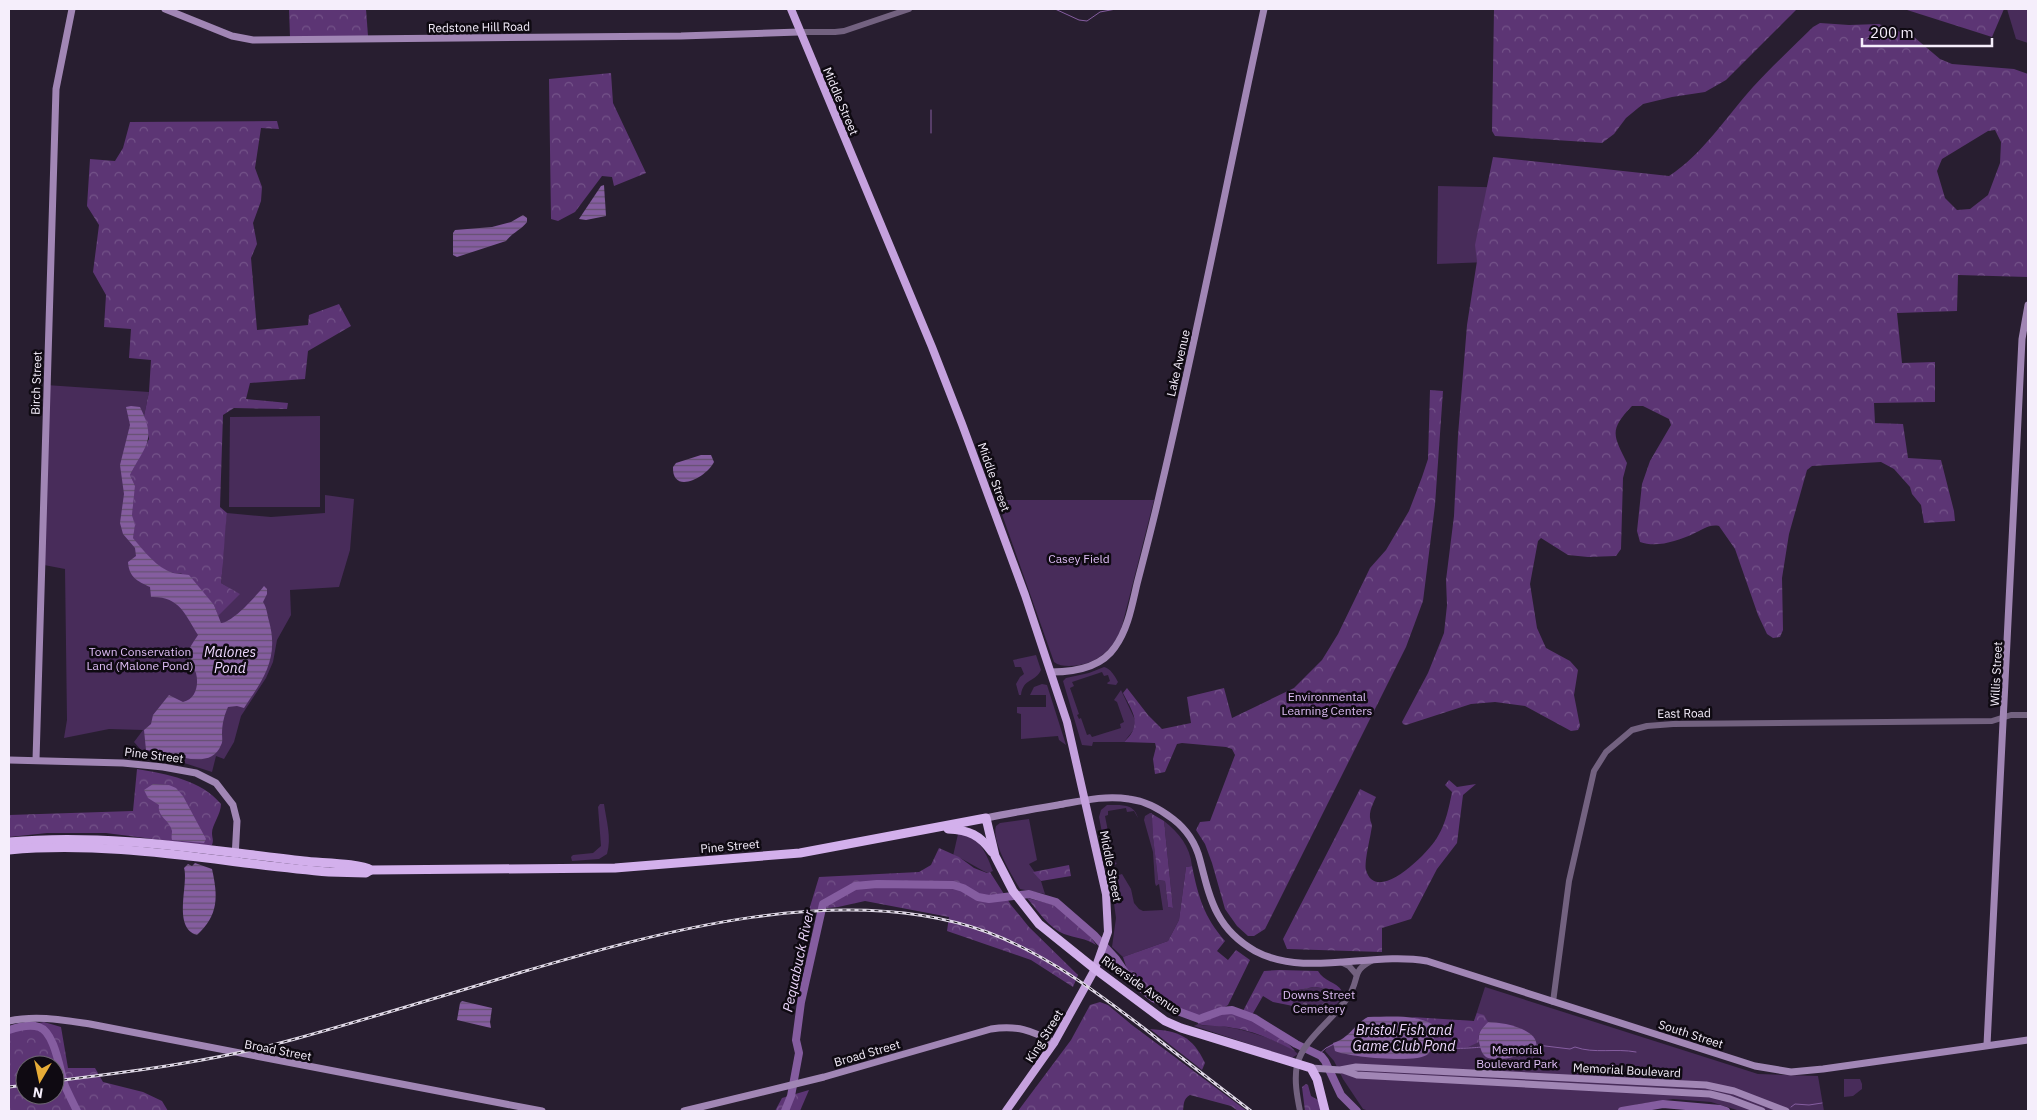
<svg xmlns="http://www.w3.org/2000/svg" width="2037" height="1120" viewBox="0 0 2037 1120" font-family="'IBM Plex Sans',sans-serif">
  <defs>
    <pattern id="forest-crowns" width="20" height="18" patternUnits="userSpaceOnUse" patternTransform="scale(1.25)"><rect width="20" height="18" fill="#5c3574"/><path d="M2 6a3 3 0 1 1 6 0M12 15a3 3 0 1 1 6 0" fill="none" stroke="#745389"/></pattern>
    <pattern id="cemetery-stones" width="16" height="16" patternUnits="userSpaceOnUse" patternTransform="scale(1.25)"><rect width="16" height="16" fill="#482c5a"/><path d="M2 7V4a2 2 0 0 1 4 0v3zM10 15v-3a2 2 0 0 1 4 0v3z" fill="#634b73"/></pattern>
    <pattern id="water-rules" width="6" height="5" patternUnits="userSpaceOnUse" patternTransform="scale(1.25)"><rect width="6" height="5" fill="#855da0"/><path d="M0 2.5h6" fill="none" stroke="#655171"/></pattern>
  </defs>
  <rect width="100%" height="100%" fill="#281e30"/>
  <g fill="#482c5a">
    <path d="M2007,9H2028V43L2016,39Z"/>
    <path d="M1438,186L1750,193L1734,252L1437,264Z"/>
    <path d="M46,385L149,392L144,416L135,420L214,622L222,610L239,594L221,583C224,560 223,537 227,513L271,517L325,513V495L354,499L350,550L339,587L290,590L291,615L277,640L273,662L266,678L241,716L234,742L224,759L216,756L212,772L175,760L147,757L134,742L143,730L109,729L64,738L67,720L65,569L44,565Z"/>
    <path d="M320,416V507H229L230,417Z"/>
    <path d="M997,500H1154L1122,626C1114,650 1095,666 1069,666C1063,666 1058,665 1054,662Z"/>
    <path d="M1036,655L1041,670C1036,682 1023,678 1021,695H1019L1016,684L1020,677L1024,674L1021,667H1015L1013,660Z"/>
    <path d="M1104,667C1110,668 1115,676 1118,682L1116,685L1108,684L1107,683L1110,681L1108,675L1104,676L1102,672L1072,682L1074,686L1070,688L1079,714L1077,715L1079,719L1081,718L1087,735L1090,734L1092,737L1121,728L1120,724L1124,722L1117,702L1114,700L1121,690L1136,722L1135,728L1124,742H1093L1092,746L1082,745L1063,681L1066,678L1089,673Z"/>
    <path d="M1042,684L1047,685L1066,745L1059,740L1058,736L1021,739V714L1017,713V707H1046V695H1030L1034,687Z"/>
    <path d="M600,804H604C606,819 612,838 607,854L599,859L572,861L571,857L573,855L593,853L601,846L598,807Z"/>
    <path d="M1107,805C1121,805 1134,803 1138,818L1134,811L1127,812L1126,808L1108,811V815L1105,816L1114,862L1117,863L1115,865L1108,864L1099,817L1101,810Z"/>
    <path d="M1150,813H1152C1152,836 1156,857 1158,880L1165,881L1168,907L1173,908L1164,821C1179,833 1190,846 1192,866L1186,867L1179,920L1168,941L1123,957L1112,947L1116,918L1110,875L1114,872L1116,876L1122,874L1131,889L1134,903L1139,909L1143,911L1163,910L1159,884L1156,886L1155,883L1153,852L1144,820L1145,816Z"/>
    <path d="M1029,819L1037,860L1029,864L1041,881L1045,894L1020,889C1012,876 991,841 996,826L1000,823Z"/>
    <path d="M958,834C980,836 986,853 993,871L988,873C976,868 964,858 953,856Z"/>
    <path d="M1485,987L1758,1074L1818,1076L1824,1111H1740L1711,1102L1673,1099L1639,1104L1615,1111H1369L1363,1109L1343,1079L1334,1061L1325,1051C1332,1040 1336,1045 1345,1039C1354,1032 1358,1022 1368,1017L1474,1021Z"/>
    <path d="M1198,1024C1206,1027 1213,1025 1221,1026C1239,1028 1286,1041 1298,1054L1292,1058L1194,1026Z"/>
    <path d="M1844,1079H1860L1862,1084V1089L1853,1096L1844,1097Z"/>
  </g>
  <g fill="url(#forest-crowns)" fill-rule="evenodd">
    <path d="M289,9H366L368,36L290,37Z"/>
    <path d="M1494,9H1797L1726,80L1705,92L1672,97L1643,104L1626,118L1614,134L1602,143L1495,136L1492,131Z"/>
    <path d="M1904,9H2004L1992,37Z"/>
    <path d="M1820,23L1849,25L1879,24L1914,37L1940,59L1952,64L2014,69L2028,74V277L1958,275L1957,311L1897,313L1902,363L1935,362V402L1874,403L1875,423L1903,424L1908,458L1941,460L1954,511L1955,521L1924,523L1921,505L1912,494L1910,487L1894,469L1881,462L1812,466L1807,470L1789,534L1782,578L1783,630L1780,637L1773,638L1767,634L1758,615L1735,549L1719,526C1709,524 1702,530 1693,534C1677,541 1657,548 1640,542L1637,531L1642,484L1650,461L1671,425L1669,419L1643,406H1632C1609,430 1613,435 1627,463L1623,478L1621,549L1616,556L1588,557L1568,555L1541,538L1538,541L1530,584L1537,628L1546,648L1570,661L1578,670L1574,695L1580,726L1578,730L1571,731L1525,706L1495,702L1471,704L1406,725L1403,724L1402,722L1428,673L1444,633L1447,605L1446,580L1454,516L1458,435L1467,325L1477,261L1475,245L1493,157L1669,176C1703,154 1726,117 1753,87C1772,66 1793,47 1813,27ZM1995,130L2001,142L2000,163L1988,195L1970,209L1957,210L1945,198L1937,171L1942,159L1988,131Z"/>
    <path d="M611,73L613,103L646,173L614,186L612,177L602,176L575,212L558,221L551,219L549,79Z"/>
    <path d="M277,121L279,129L261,128L255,168L262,187L261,201L253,223L257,244L251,258L257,330L308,325L309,315L339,304L351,326L308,351L305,379L250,383L246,399L288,403L287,409L234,408L223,415L220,507L227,513C224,537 224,560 221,583L240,594L218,616L214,605L181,573C162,576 144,551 133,538L135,525L132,515L135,486L130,475L149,439L144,416L149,392L151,360L129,358L131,329L104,327L106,295L93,272L99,225L87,206L90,159L115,161L123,148L130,122Z"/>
    <path d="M1430,390L1443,391L1435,505L1423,601L1406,647L1265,929L1254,936H1248L1237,926L1225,909L1212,863L1205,844L1196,830L1200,822L1210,821L1235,755L1232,749L1226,747L1182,743L1177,744L1165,772L1155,774L1153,759L1156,747L1155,743L1124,742C1143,724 1133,713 1123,693L1127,688L1148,715L1162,729L1191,723L1187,697L1224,688L1232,718L1294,688L1322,660L1338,634L1370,568L1386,550L1409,511L1422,477L1428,459Z"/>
    <path d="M137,769C167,774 201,780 221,804C221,814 212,825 212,833C212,838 214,840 212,845L208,846L106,833H47L9,837V815L133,811Z"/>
    <path d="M1449,780L1457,787L1476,784L1463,795L1457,843L1437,869L1411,919L1382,928V952L1287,949L1283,939L1360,789L1376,797C1372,806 1367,814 1372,825C1371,836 1364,861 1366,870C1376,906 1430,852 1438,836C1446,823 1449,807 1452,792L1445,785Z"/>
    <path d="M1152,814L1164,821L1173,908L1168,907L1165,881L1158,880C1156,858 1152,837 1152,814Z"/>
    <path d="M939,848L959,857L974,868L987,873L990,872L1011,905L1029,927L1078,975L1073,987L1031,960L947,931L949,917L865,901L838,907L809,910L819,877L919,872L931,865Z"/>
    <path d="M1069,865L1071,876L1041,881L1033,872Z"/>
    <path d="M1192,866C1198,896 1204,917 1225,941L1217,951L1228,960L1236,950L1250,960L1228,1005C1222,1009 1202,1016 1195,1015C1181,1013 1138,987 1130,975C1127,970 1125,963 1123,957L1168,941L1179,920L1186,867Z"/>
    <path d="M1027,898L1055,905L1091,937L1096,945C1086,938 1075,938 1064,934C1049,928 1037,910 1027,898Z"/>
    <path d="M1279,970L1318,971C1324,982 1336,981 1342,991L1314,987L1293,991V1006L1273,1002L1263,996L1252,1015L1243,1011L1264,971Z"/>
    <path d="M1100,1002L1108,1005L1132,1025L1247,1111H1238L1231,1106L1190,1095C1183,1099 1184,1104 1183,1111H1018L1071,1040L1090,1005Z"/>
    <path d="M1227,1013C1248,1015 1282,1034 1295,1051C1275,1041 1255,1031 1233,1028C1221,1025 1209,1027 1198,1024V1022Z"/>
    <path d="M1477,1013L1484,1015L1488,1022C1482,1028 1477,1033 1479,1042L1468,1047L1453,1049L1434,1041L1432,1024L1412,1017L1474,1021Z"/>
    <path d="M44,1022L61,1027L68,1068H95L103,1082L143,1092L162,1101L168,1111H9V1029ZM25,1065H55V1095H25Z"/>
    <path d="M1150,1029C1179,1031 1192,1036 1205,1063L1202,1070Z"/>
    <path d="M1306,1084L1308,1085L1311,1096L1318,1100L1321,1111H1305L1302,1087Z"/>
    <path d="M809,1090L800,1111H775L782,1098Z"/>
  </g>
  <path fill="url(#cemetery-stones)" d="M1314,987L1342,991H1346C1327,1021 1324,1016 1293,1006L1292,991Z"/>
  <g fill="url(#water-rules)">
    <path d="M604,185L606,216L586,220L579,219L601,186Z"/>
    <path d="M523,215L527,218V222C521,230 512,233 506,241L457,257L453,255V233L455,230L492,227L511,222Z"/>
    <path d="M131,406L140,407C157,441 145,445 130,475L135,486L132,515L135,525L133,538C144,551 157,568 173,573C177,574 184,574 189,575L214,605L221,623C233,622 256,596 264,586L267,589V594L263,602C267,608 267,614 269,621C279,658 264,678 244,708L237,706L228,707C224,716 222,724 222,734C222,737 223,742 221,745C210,774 166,750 146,750L144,730L151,724L153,715L169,695L183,702C196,699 199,685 196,673C194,668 189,665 188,660C187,649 193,643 198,635C185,614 179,596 151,597L150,587C137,581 129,577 128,562L136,556L135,548L123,534L120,523L124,494L120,465L130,425L126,407Z"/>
    <path d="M701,455H711L714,462C706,478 672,495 673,467L676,463Z"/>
    <path d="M153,784L169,785L176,788L183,796L206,839L204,843L172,840C171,837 172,834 172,831C170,820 157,817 159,805L148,798L144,790Z"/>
    <path d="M195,863L212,869C218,896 219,915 197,935C172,928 189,884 184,868L188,864L192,866Z"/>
    <path d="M462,1001L492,1008L490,1022L491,1028L457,1020L460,1003Z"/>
    <path d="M1368,1017C1389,1017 1414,1014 1432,1024C1435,1034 1435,1046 1428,1054C1418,1064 1348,1057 1335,1051L1333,1043C1350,1038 1353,1025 1368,1017Z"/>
    <path d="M1488,1022C1502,1022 1541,1029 1536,1048C1527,1055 1496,1063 1486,1057C1482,1054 1481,1050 1480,1046C1477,1034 1480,1030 1488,1022Z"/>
  </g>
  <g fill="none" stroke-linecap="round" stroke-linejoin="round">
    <g stroke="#855da0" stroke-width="1">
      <path d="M1055,9L1079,20L1087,21L1100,12L1116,9"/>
      <path d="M931,110V133"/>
      <path d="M1433,1041C1440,1041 1441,1045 1447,1048C1450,1049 1476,1048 1481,1047"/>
      <path d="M1537,1045L1570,1049L1575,1047C1594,1054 1616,1048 1636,1052"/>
      <path d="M1318,1055L1326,1048L1334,1044"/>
      <path d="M1791,1107L1795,1104L1809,1105L1822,1103"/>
    </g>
    <g stroke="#855da0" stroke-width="8">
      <path d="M9,1030C18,1027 29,1024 39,1027C55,1032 60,1072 65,1086C69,1095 73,1103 77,1111"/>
      <path d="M785,1111L791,1096L799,1053L796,1040L801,1002L823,904L855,886L877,884L953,885L963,888L978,897L989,899L1029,894L1056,902L1094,935L1116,959L1129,978L1153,998L1180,1012L1199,1019L1221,1011L1232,1010L1254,1018L1296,1044L1321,1056L1325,1061L1341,1095L1357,1111"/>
      <path d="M1622,1111L1663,1104L1720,1109L1726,1111"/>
    </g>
    <g stroke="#736280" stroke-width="6">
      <path d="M799,32H835L844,31L909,9"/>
      <path d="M1341,962L1349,966L1356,974"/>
      <path d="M1553,1002L1569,881L1594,771L1606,752L1632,730L1647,726L1673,724L1992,721L2011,715H2028"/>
      <path d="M1300,1111C1297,1096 1294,1080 1297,1065C1304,1036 1339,1017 1352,990C1359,975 1353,970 1373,960"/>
    </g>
    <g stroke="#a186b5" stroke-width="7">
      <path d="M165,9L232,36L253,40L681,36L799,32"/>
      <path d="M1051,672C1074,672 1101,668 1115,647C1128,629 1132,605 1137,584C1145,553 1153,523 1160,492C1198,332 1229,170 1264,9"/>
      <path d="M9,760L123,763L163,767L196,773L216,783L233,805L237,821L235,858"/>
      <path d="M36,760L56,89L72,9"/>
      <path d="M986,818C1010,813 1034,809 1058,805C1081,801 1105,795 1129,799C1146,801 1160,809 1173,819C1186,829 1196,844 1200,860C1210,899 1216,929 1255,951C1305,978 1372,951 1427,961L1755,1066L1791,1072L1823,1069L2028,1040"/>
      <path d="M9,1021C36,1015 63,1020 90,1024L542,1111"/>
      <path d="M1987,1045L2022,339L2028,305"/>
      <path d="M1311,1068L1340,1070L1356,1067L1706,1085L1734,1091L1786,1111"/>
      <path d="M1343,1070L1357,1075L1710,1094L1730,1099L1762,1111"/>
      <path d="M684,1111L824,1077L991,1029C1016,1025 1032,1030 1054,1043"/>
    </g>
    <path stroke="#c5a1de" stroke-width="8" d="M791,9L932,347L962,424L1025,595L1067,722L1106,894L1108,932L1095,969L1054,1043L1006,1111"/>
    <g stroke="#d3b0ec" stroke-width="9">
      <path d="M948,829C969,830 980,835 992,852"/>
      <path d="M9,842C107,833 206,850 304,861C319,863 360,863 371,870L615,868L800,853L986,818L995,856L1013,891L1039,924L1095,969L1165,1021L1181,1028L1311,1068L1317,1079L1325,1111"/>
      <path d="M9,850C116,840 222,863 329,872L366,873L371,870"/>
    </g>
    <defs>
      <g id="rail">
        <path d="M55,1081C136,1071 216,1061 295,1039C371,1018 446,995 522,972C663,931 843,880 987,932C1046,954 1095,991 1145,1029C1180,1057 1216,1084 1251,1111"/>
        <path d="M9,1087L25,1085"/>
      </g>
    </defs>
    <use href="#rail" stroke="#ded7e5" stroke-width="3"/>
    <use href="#rail" stroke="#0f0a12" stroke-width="1" stroke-dasharray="4" stroke-linecap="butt"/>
  </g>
  <g text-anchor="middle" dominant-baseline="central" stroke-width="5" stroke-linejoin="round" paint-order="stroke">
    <g font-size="12" fill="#f5eefb" stroke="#0f0a12">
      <text transform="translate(479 27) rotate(-1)">Redstone Hill Road</text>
      <text transform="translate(841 101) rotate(67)">Middle Street</text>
      <text transform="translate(1178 363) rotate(-77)">Lake Avenue</text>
      <text transform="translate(36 383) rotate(-88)">Birch Street</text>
      <text transform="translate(994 477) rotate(70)">Middle Street</text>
      <text transform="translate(1996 674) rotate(-87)">Willis Street</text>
      <text transform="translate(1684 713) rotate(-1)">East Road</text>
      <text transform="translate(154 755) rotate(7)">Pine Street</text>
      <text transform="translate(730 846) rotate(-5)">Pine Street</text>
      <text transform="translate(1111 866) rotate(79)">Middle Street</text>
      <text transform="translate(1141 985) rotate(35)">Riverside Avenue</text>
      <text transform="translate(1691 1034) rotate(18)">South Street</text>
      <text transform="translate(1044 1036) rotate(-58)">King Street</text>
      <text transform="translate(278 1050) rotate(11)">Broad Street</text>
      <text transform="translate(867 1053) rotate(-16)">Broad Street</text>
      <text transform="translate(1627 1070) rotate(3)">Memorial Boulevard</text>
    </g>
    <g font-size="12" fill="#debdf5" stroke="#0f0a12">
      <text x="1079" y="558">Casey Field</text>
      <text x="140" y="651">Town Conservation<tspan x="140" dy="14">Land (Malone Pond)</tspan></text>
      <text x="1327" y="696">Environmental<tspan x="1327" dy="14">Learning Centers</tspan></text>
      <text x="1319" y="994">Downs Street<tspan x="1319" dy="14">Cemetery</tspan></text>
      <text x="1517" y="1049">Memorial<tspan x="1517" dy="14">Boulevard Park</tspan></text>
    </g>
    <g font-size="14" font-style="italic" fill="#edd7fd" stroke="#0f0a12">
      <text x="230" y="652">Malones<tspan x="230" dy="16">Pond</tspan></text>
      <text transform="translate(798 961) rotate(-78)">Pequabuck River</text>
      <text x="1404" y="1030">Bristol Fish and<tspan x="1404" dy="16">Game Club Pond</tspan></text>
    </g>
  </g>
  <rect width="2037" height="1120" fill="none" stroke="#f5eefb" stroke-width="20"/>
  <g transform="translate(40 1080) rotate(189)"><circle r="24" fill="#0f0a12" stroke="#6b656f"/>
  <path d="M0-4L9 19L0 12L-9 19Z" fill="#e7ac37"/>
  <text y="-8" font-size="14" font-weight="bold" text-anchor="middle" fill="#f5eefb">N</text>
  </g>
  <path d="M1862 38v8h130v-8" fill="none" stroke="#f5eefb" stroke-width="2.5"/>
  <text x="1870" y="38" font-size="15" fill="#f5eefb" stroke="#0f0a12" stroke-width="4" paint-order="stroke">200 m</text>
</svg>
